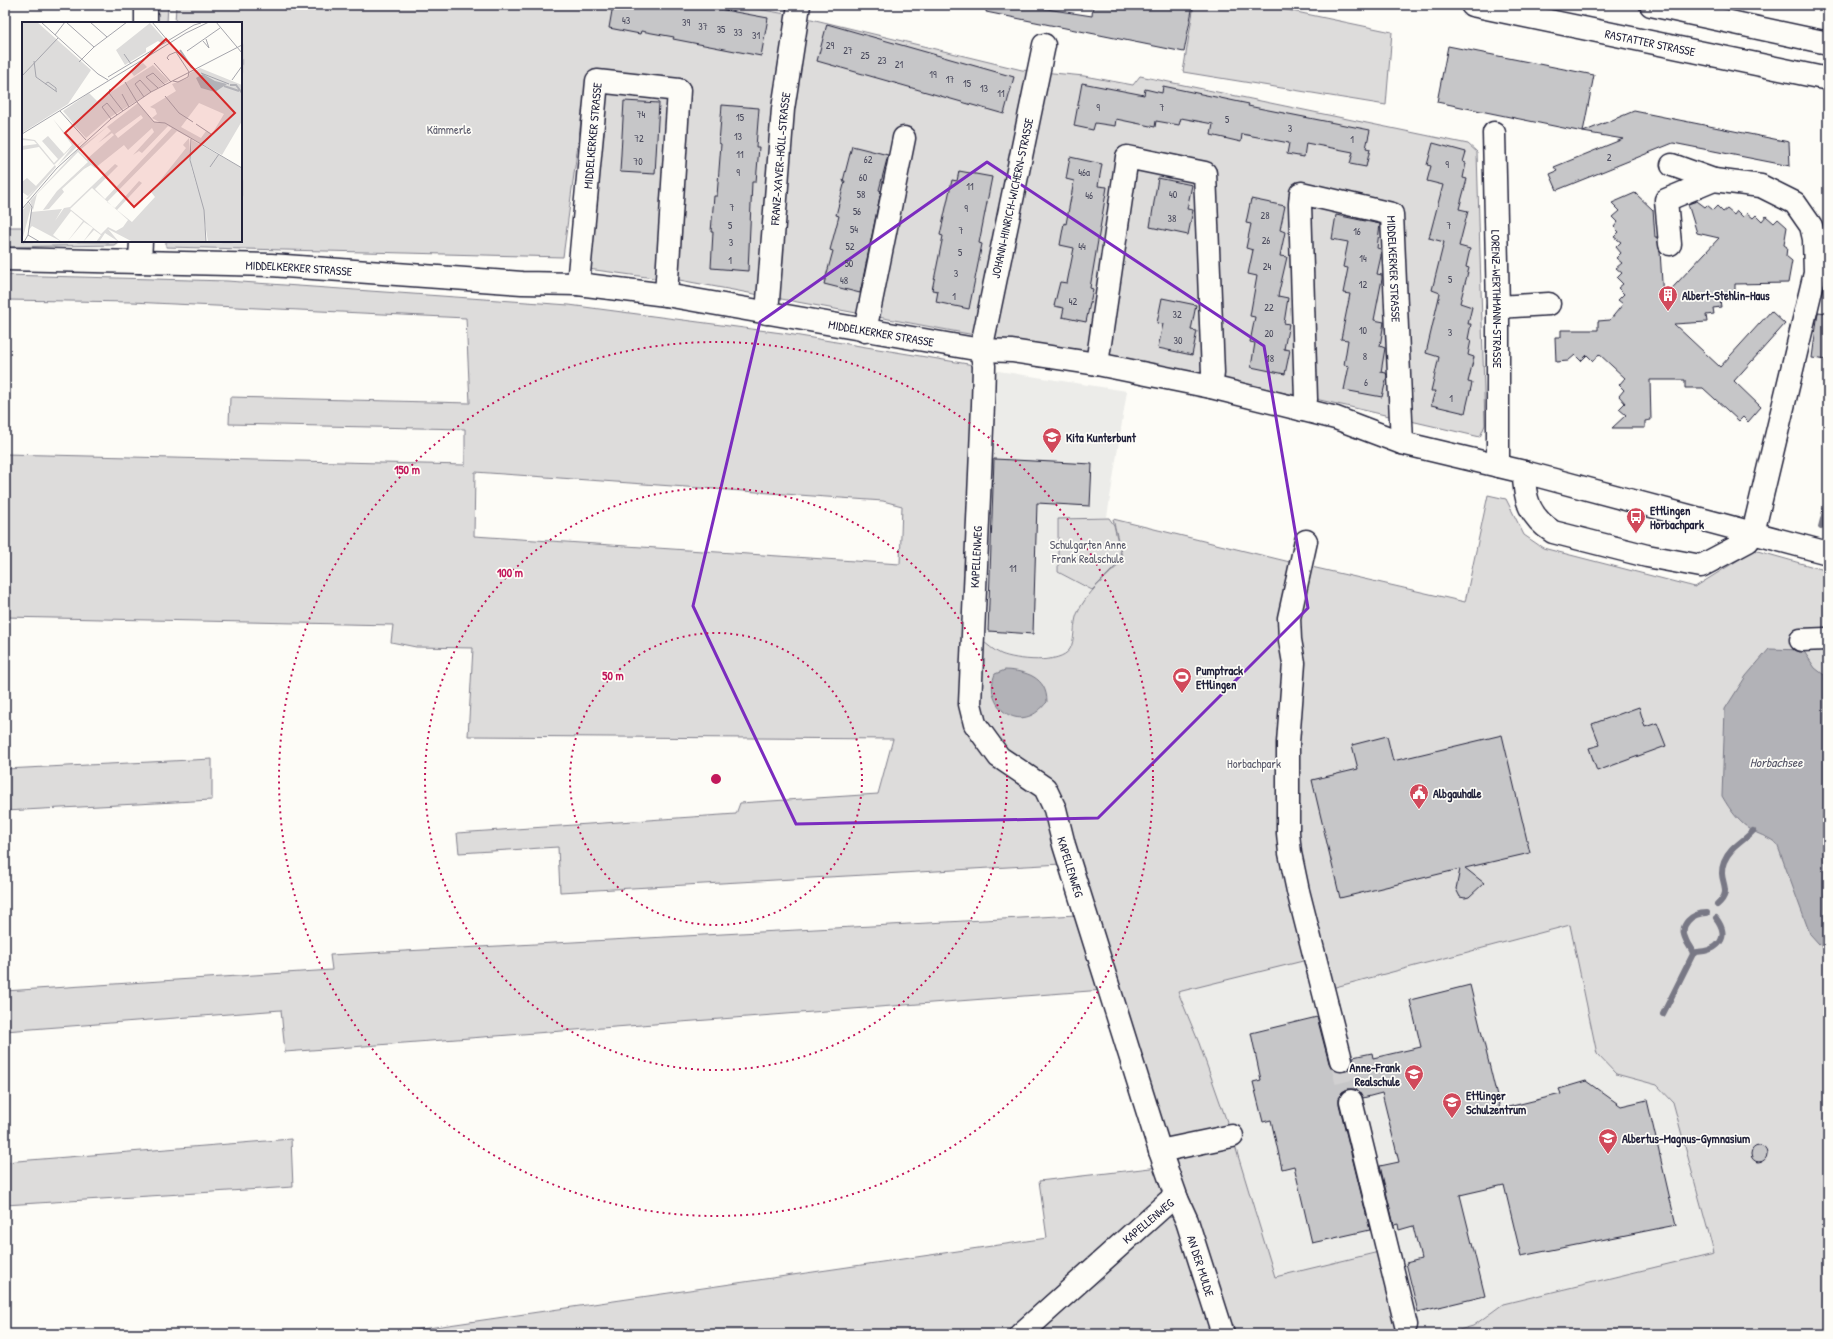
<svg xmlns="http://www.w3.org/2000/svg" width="1833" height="1339" viewBox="0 0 1833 1339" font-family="'Patrick Hand',sans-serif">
  <rect width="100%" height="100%" fill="#fdfcf7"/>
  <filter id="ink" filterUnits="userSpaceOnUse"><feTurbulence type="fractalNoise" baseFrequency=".025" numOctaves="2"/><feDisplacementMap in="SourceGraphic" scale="8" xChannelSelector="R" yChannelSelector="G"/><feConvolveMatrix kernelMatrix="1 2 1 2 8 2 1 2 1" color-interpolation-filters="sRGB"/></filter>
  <g filter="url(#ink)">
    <g fill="#ecece9">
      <path d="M992,370L1127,391L1107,517L1057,519V572L1092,591L1077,613L1072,634V645L1069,651L1062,657L1026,660L1000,654L981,640Z"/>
      <path d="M1570,925L1597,1054L1616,1074L1657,1085L1673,1102L1714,1253L1503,1304L1473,1326L1445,1334H1408L1387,1250L1275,1277L1232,1136L1199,1043L1178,992L1315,958L1324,990Z"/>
    </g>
    <g fill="#dddcdb" stroke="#807f8b" fill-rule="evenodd">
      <path d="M156,5H168L167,23H156Z"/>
      <path d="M176,5H735L803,17L1022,70L1084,76L1133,85L1140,76L1468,144L1477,152L1485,425L1480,437L1307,397L674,279H661L588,269L603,77L587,76L563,257L166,247V241H241V23H175Z"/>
      <path d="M1194,5H1263L1392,32L1386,105L1183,72Z"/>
      <path d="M5,227H23V241L118,242L114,245L5,247Z"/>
      <path d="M5,275L227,281L569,305L782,333L980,366L965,705L1041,790L1062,864L560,892L558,847L459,853L457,833L736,814L740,803L878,794L893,739L468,736L473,648L416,647L391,642L393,625L5,617V454L465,465V429L229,424L230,397L470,403L466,318L132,302L5,300ZM475,472L883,501L902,506L900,564L474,536Z"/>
      <path d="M1488,495L1506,499L1524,535L1543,548L1695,587L1754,550L1828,571V1334H1445L1473,1326L1503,1304L1714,1253L1673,1102L1657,1085L1616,1074L1597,1054L1570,925L1324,990L1315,958L1178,992L1199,1043L1232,1136L1275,1277L1387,1250L1408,1334H1228L1055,809L1004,752L981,722V640C987,644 994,651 1001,654C1016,660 1060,665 1070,649C1075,641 1073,624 1077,614C1086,593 1107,576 1123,561L1113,519L1294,563L1465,602Z"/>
      <path d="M1109,518L1114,525L1122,560L1092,590L1058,572V519Z"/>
      <path d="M212,759V800L5,811V769Z"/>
      <path d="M1077,915L1103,990L285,1052L281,1010L5,1031V991L332,970L330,955Z"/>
      <path d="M291,1139L293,1187L5,1205V1162Z"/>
      <path d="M1159,1167L1164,1185L1158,1200L1013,1334H387L1047,1238L1039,1181Z"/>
      <path d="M1162,1216L1175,1218L1218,1334H1029Z"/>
    </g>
    <g fill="#b2b2b7" stroke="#787885">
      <path d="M1769,649L1803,650L1815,668L1828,678V954L1810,934L1777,844C1769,837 1762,836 1753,831C1739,823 1730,810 1722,796L1725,709L1746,676Z"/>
      <path d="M1005,670C1026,671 1047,677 1047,702C1044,705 1041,709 1038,711C1014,731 983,703 995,674Z"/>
    </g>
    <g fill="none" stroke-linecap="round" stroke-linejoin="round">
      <g stroke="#787885" stroke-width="6">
        <path d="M1821,527L1828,500"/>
        <path d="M1827,678L1828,675"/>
        <path d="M1717,905C1735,889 1716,882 1724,862C1730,847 1743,842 1753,831"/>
        <path d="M1693,954C1692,948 1688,946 1686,940C1678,925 1692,913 1707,913"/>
        <path d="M1663,1014L1693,954L1696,952C1718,951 1731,938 1716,918"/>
      </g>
    </g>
    <g fill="#c6c6c8" stroke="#22223b">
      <path d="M613,5H697L768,18L761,56L673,39L674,37L641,31L640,34L609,28Z"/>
      <path d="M987,5H1041L1040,8L1092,16L1093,5H1193L1184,52L986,12Z"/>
      <path d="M827,24L1014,77L1004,114L817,61Z"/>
      <path d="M1448,46L1594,75L1583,132L1437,102Z"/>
      <path d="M1082,83L1144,95L1145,89L1162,93L1163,86L1249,104L1248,106L1370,130L1366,148L1370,149L1366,167L1350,164L1353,152L1306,143L1304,157L1287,154L1289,143L1242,134L1241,142L1211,135L1213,124L1181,118L1179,125L1156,121L1155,127L1116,119L1115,126L1095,123L1093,130L1074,126Z"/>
      <path d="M624,101L659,103L655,174L620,172Z"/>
      <path d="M722,105L759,108L756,147H759L756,182H752L748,271L711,268L713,232H711L714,196H717L721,144L719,143Z"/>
      <path d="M1634,111L1789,142L1790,166L1673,143L1557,190L1550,174L1557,171L1554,167L1623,139L1583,132Z"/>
      <path d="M1433,143L1466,152L1463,162L1466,163L1463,178L1467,179L1459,209L1468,211L1459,246L1470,249L1466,267L1469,268L1460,303L1472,307L1468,324H1471L1468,339L1471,340L1468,355L1474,357L1468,382L1472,383L1465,413L1431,405L1435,391H1431L1439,357L1426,353L1440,293L1432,290L1444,242L1429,238L1443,185L1427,181L1431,166L1427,165Z"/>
      <path d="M852,146L888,155L879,190L881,191L860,293L824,284L833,251L830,250L839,216L836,215L845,181H843Z"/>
      <path d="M1070,157L1102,164L1098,186L1107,187L1090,288L1093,289L1086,322L1062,317L1064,308L1054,306L1060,282L1067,283L1074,248L1060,245L1064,223L1066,224L1074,181L1066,179Z"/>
      <path d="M959,171L992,177L979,243L982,244L969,309L936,302L938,291L932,290L943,236L940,235L952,180L957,181Z"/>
      <path d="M1158,178L1192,185L1187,209L1193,210L1188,235L1150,227Z"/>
      <path d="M1635,193L1653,210L1655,237H1657L1660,251L1663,298L1719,238L1697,233L1688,204L1697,201L1705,207L1707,205L1713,210L1717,206L1723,212L1727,209L1734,215L1737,211L1743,217L1747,213L1753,218L1756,215L1762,221L1766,216L1774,223L1778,219L1787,227L1784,245L1787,247L1786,256L1792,261L1788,283L1735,284V292H1727L1728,299L1720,300L1721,307L1713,308L1714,314L1706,315L1707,322L1674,324L1720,367L1771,311L1785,324L1734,381L1761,407L1748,422L1743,417L1739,421L1703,388H1685V380H1650L1651,420L1645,421V428H1612L1626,415L1619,409L1625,403L1619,396L1624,390L1619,385L1625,378L1599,354L1593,361L1587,355L1581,361L1575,355L1568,361L1556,362L1555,337H1561V330H1598V321L1610,320L1623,304L1618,300L1624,294L1618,288L1623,284L1617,278L1622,273L1616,268L1622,263L1616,258L1621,253L1616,247L1621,242L1614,237L1619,232L1614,227L1618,222L1613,217L1620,211L1612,203Z"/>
      <path d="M1251,199L1285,206L1280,230L1285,232L1280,256L1287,257L1278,296L1288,298L1284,323L1289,324L1284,349L1290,350L1285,374L1251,367L1255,343L1250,342L1255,317L1250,316L1257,276L1248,274L1253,250L1246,248L1251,224L1246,223Z"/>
      <path d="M1336,215L1380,224L1377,248L1381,249V256L1377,274L1382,275V279L1374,320L1384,322L1380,346L1385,348L1381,372L1386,373L1387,376L1382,397L1344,390L1349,366L1344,365L1348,340L1341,339L1350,294L1343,293L1348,268L1343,267L1348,242L1332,239Z"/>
      <path d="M1162,298L1196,305L1191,330L1197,331L1192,355L1158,348L1163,324L1157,323Z"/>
      <path d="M1818,312L1828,313V360L1812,358Z"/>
      <path d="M994,459L1092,464L1090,506L1037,503L1033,634L988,631Z"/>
      <path d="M1639,707L1645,727L1657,723L1666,746L1597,771L1589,748L1600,745L1592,724Z"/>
      <path d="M1502,735L1530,853L1465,868L1484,883L1469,897L1465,898L1460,897L1456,889L1460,869L1340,898L1312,780L1358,769L1352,745L1387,736L1393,761Z"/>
      <path d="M1470,985L1500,1109L1561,1094L1559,1089L1586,1081L1621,1106L1647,1100L1676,1225L1521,1256L1504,1185L1460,1195L1485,1296L1418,1312L1406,1263L1421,1259L1413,1226L1399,1230L1398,1224L1394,1225L1380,1166L1399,1162L1382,1093L1363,1098L1360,1092L1355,1089H1348L1342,1092L1339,1098V1104L1370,1230L1312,1243L1294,1166L1282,1169L1271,1120L1263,1122L1253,1082L1261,1080L1251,1033L1317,1017L1329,1063L1332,1069L1337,1072H1344L1350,1069L1353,1063V1057L1372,1053L1373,1058L1421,1047L1410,1000Z"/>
      <circle cx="1759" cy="1154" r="8"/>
    </g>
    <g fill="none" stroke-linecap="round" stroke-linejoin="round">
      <path stroke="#d1d0d1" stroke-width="22" stroke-dasharray="22 11" stroke-linecap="butt" d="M1341,1060L1351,1101"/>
      <defs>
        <g id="minor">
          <path d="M1651,5L1828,43"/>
          <path d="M146,23V5"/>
          <path id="s1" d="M1044,45L981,350L984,366L983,405L970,704L975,724L999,757L1045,788L1055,809L1064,845L1160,1151L1177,1199L1187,1221L1223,1334"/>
          <path id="s2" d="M1494,133L1498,307V466"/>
          <path d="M1672,165L1714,180"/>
          <path id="s3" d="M5,259L271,265L522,283L578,284L666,295L981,350L1012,351L1097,364L1211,387L1336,418L1402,443L1524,472L1828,553"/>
          <path d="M140,262L141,241"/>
          <path id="s4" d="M578,284L597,81L679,90L666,295"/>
          <path d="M1498,307L1549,304"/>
          <path id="s5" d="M767,313L783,109L799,5"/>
          <path d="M865,331L904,138"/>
          <path d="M1097,364L1127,157L1205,173L1213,373L1211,387"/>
          <path id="s6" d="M1303,410L1306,399L1300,204L1301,193L1392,214L1402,443"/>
          <path d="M1524,472C1524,500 1530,517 1553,532L1647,556L1701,566L1748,541L1753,533L1815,273L1814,239L1811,226L1795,203L1761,186L1714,180L1666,200L1670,244"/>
          <path d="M1306,541L1289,618L1290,640L1294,663L1288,743V833L1290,853L1298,891L1341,1060"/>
          <path d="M1801,640L1826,639"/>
          <path d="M1351,1101L1406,1325"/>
          <path d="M1160,1151L1232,1136"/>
          <path d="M1021,1334L1168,1202L1177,1199"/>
        </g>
        <g id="major">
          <path id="s7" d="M1472,5L1828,79"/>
        </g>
      </defs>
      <use href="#minor" stroke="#22223b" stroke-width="25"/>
      <use href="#major" stroke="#22223b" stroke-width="25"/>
      <use href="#minor" stroke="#fdfcf7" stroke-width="22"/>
      <use href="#major" stroke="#fdfcf7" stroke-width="22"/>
    </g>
  </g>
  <path fill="none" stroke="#7b2cbf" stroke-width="3" stroke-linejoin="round" d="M987,162L1264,346L1308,608L1098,818L796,824L693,606L760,322Z"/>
  <g fill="none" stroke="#c2185b" stroke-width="2" stroke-dasharray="2 4">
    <circle cx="716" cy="779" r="146"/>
    <circle cx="716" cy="779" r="291"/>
    <circle cx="716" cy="779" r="437"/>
  </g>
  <defs>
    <symbol id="building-pin" viewBox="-11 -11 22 30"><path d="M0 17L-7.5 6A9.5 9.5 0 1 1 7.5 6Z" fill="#d1495b" stroke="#fdfcf7"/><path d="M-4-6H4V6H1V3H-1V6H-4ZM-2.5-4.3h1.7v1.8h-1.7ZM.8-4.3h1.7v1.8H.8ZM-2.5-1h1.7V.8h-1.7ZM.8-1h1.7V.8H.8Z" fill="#fff"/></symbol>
    <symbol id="school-pin" viewBox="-11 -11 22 30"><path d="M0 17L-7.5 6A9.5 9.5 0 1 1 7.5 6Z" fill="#d1495b" stroke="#fdfcf7"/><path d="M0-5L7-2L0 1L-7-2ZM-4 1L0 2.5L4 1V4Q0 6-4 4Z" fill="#fff"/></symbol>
    <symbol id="bus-pin" viewBox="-11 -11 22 30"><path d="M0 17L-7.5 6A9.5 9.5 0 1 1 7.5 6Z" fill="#d1495b" stroke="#fdfcf7"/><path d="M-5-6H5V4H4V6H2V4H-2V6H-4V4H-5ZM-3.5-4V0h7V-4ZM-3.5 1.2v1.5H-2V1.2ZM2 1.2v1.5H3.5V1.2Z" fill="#fff"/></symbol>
    <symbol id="stadium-pin" viewBox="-11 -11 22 30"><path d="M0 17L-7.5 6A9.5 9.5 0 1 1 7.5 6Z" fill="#d1495b" stroke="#fdfcf7"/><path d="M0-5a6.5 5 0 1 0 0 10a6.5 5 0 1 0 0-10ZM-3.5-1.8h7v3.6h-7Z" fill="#fff"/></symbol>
    <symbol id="civic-pin" viewBox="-11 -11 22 30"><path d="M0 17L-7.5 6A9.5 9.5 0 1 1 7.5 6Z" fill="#d1495b" stroke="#fdfcf7"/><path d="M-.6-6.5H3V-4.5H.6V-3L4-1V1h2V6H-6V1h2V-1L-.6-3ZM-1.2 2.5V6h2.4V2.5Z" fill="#fff"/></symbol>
  </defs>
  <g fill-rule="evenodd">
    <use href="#building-pin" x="1657" y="284" width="22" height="30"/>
    <use href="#school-pin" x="1041" y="426" width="22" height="30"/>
    <use href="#bus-pin" x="1625" y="506" width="22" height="30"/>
    <use href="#stadium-pin" x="1171" y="666" width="22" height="30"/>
    <use href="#civic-pin" x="1408" y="782" width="22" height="30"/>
    <use href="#school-pin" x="1403" y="1063" width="22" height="30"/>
    <use href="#school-pin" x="1441" y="1091" width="22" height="30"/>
    <use href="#school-pin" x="1597" y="1127" width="22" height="30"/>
  </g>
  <g text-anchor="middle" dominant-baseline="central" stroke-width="3.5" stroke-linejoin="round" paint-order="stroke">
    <g font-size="10" fill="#4b4b5e">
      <text x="626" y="20">43</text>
      <text x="686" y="22">39</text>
      <text x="703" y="26">37</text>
      <text x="721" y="29">35</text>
      <text x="738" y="32">33</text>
      <text x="756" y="35">31</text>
      <text x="830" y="45">29</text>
      <text x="848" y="50">27</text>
      <text x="865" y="55">25</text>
      <text x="882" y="60">23</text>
      <text x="899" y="64">21</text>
      <text x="933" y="74">19</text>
      <text x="950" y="79">17</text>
      <text x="967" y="83">15</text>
      <text x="984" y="88">13</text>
      <text x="1001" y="93">11</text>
      <text x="1098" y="107">9</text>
      <text x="1162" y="107">7</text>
      <text x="641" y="114">74</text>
      <text x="740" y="117">15</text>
      <text x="1227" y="119">5</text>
      <text x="1290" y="128">3</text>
      <text x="738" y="136">13</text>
      <text x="639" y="138">72</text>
      <text x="1352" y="139">1</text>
      <text x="740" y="154">11</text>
      <text x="1609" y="157">2</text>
      <text x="868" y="159">62</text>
      <text x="638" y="161">70</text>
      <text x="1447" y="164">9</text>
      <text x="738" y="172">9</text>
      <text x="1084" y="172">46a</text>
      <text x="863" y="177">60</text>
      <text x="970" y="186">11</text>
      <text x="861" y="194">58</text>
      <text x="1173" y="194">40</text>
      <text x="1089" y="195">46</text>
      <text x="732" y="207">7</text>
      <text x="966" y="208">9</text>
      <text x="857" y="211">56</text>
      <text x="1265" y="215">28</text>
      <text x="1172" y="218">38</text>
      <text x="730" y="225">5</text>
      <text x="1449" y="225">7</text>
      <text x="854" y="229">54</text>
      <text x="961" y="230">7</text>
      <text x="1357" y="231">16</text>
      <text x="1266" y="240">26</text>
      <text x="731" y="242">3</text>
      <text x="850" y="246">52</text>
      <text x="1082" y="246">44</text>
      <text x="960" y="252">5</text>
      <text x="1363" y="258">14</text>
      <text x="730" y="260">1</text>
      <text x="849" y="263">50</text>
      <text x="1267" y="266">24</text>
      <text x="956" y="273">3</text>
      <text x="1450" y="279">5</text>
      <text x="844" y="280">48</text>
      <text x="1363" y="284">12</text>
      <text x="954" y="296">1</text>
      <text x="1073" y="301">42</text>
      <text x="1269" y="307">22</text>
      <text x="1177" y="314">32</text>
      <text x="1363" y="330">10</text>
      <text x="1450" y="332">3</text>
      <text x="1269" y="333">20</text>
      <text x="1178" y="340">30</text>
      <text x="1365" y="356">8</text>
      <text x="1270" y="358">18</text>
      <text x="1366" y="382">6</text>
      <text x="1451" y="398">1</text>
      <text x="1013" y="568">11</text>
    </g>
    <g font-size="12" fill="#22223b" stroke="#fdfcf7">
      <text stroke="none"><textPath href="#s7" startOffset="182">RASTATTER STRASSE</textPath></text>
      <text stroke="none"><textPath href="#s4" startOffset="149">MIDDELKERKER STRASSE</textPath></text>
      <text stroke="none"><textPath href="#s5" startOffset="155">FRANZ-XAVER-HÖLL-STRASSE</textPath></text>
      <text transform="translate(1012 198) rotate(-78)">JOHANN-HINRICH-WICHERN-STRASSE</text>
      <text stroke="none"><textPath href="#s3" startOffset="294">MIDDELKERKER STRASSE</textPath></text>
      <text stroke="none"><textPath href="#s6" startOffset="366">MIDDELKERKER STRASSE</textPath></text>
      <text stroke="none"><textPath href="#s2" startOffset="166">LORENZ-WERTHMANN-STRASSE</textPath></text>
      <text stroke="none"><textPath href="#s3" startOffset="881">MIDDELKERKER STRASSE</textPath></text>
      <text transform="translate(976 557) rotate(-87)">KAPELLENWEG</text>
      <text stroke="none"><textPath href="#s1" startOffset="866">KAPELLENWEG</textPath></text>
      <text transform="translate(1148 1221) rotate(-40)">KAPELLENWEG</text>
      <text stroke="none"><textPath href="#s1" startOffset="1286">AN DER MULDE</textPath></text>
    </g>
    <g font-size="12" fill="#5a5a6b" stroke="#fdfcf7">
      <text x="449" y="129">Kämmerle</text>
      <text x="1088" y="544">Schulgarten Anne<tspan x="1088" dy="14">Frank Realschule</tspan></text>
      <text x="1254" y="763">Horbachpark</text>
    </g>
    <g font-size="12" font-weight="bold" fill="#22223b" stroke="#fdfcf7" text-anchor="start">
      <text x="1682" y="295">Albert-Stehlin-Haus</text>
      <text x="1066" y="437">Kita Kunterbunt</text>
      <text x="1650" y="510">Ettlingen<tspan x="1650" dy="14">Horbachpark</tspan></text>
      <text x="1196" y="670">Pumptrack<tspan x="1196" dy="14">Ettlingen</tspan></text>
      <text x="1433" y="793">Albgauhalle</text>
      <text x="1400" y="1067" text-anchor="end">Anne-Frank<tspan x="1400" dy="14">Realschule</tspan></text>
      <text x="1466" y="1095">Ettlinger<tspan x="1466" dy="14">Schulzentrum</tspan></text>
      <text x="1622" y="1138">Albertus-Magnus-Gymnasium</text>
    </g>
    <g font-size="13" font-style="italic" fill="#545466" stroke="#fdfcf7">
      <text x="1776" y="762">Horbachsee</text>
    </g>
  </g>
  <g transform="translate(22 22)">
    <rect width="220" height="220" fill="#fdfcf7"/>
    <path d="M0,0H15L69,48L46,82L0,111ZM128,1L143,18L139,21L136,19L124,26V30L103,43L94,28ZM121,41L125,45L112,54L108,49ZM131,43L147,59L87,96L64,116L41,91L53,103L41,89L67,71L75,79ZM178,46L220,63V99L200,133L155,109L85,180L93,186L117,159L120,161L95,188L110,200L133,175L129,170L164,126L161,123L167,116L169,144L177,172L168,138L170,118L220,146V220H186L182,195L184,220H111L86,207L97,220L83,211L77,220H74L79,213L72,208L61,220L71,206L62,200L45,220L61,199L49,189L31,213L40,220L10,204L6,209L9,190L40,187L33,199L42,186L48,185L93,142L96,144L73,167L83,177L150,106L146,104L120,131L117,129L111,133L132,110L130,106L106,128L102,123L73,146L69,143L62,147L40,167L42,170L27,187L21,188L35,169L66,140L56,130L15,172L11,188L8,179L55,128L116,81L132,100L139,101L130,96L135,92L133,87L128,85L154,69L150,62L166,56L168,51ZM177,81L202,92L190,112L184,109L179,116L159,105ZM119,93L121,96L96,116L93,112ZM85,105L89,109L76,121L90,111L92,113L65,137L57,129ZM70,166L106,198L101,205L94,209L86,205L79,212L48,187ZM31,97L54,124L62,118L35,144L51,124L32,143L17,125L0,128V124L15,122L12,119L0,118V116L13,118L32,141L36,137L20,119L26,114L42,132L50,123ZM33,143L34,145L6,177H4L13,167L6,174L0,170V160L5,156L14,164ZM6,181L9,185L0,219V189Z" fill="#dddcdb" fill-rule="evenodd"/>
    <path d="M181,52L193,59L205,62L193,70L179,66L174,56Z" fill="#b2b2b7"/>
    <path fill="none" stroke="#b2b2b7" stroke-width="2" d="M158,28L170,46M208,63H214L220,71M202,64L217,69"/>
    <path fill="none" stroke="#a5a5ac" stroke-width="1" d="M19,0L76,52L86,58M44,0L72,25M68,0L85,15M130,0L146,19M194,0L220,31M33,13L43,0M181,19L187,26L184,17M165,29L198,6M102,32L109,42M147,38L145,36L147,33L154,30L167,50M12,39L14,55L35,70M57,40L72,25L105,0M132,41L149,60M179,51L207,62M0,54L36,16M86,55L172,3L179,1M210,58L220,44M151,59L156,60L166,55L167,50M103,60L115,80L132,100L143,101L220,146M23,62L26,60L34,66V69M136,66L124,55L131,51L143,63M88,67L87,71L101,89M100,72L107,85M143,74L157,91L171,100M122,75L113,62L118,58L129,70M38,89L64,118M89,97L80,85L85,81L95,93M174,102L189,112M0,112L164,11L187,0M169,117L168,138L182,188L184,220M188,145L197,132M0,187L35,146L89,97L129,70L220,23M6,213L18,220M2,220L6,213L10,185L6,179"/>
    <path fill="#d62828" fill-opacity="0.15" stroke="#d62828" stroke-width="2" d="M144,17L213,91L112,185L43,111Z"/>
    <rect width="220" height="220" fill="none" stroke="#22223b" stroke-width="2"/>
  </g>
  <circle cx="716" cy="779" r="6" fill="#c2185b" stroke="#fdfcf7" stroke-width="2"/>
  <g font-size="12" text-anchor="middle" font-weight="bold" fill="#c2185b" stroke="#fdfcf7" stroke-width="3.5" stroke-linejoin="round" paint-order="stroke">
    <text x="407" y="474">150 m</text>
    <text x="510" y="577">100 m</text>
    <text x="613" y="680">50 m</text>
  </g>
  <rect width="1833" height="1339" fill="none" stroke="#fdfcf7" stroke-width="20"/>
  <rect x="10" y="10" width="1813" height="1319" fill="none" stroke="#22223b" stroke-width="1.5" filter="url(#ink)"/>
</svg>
